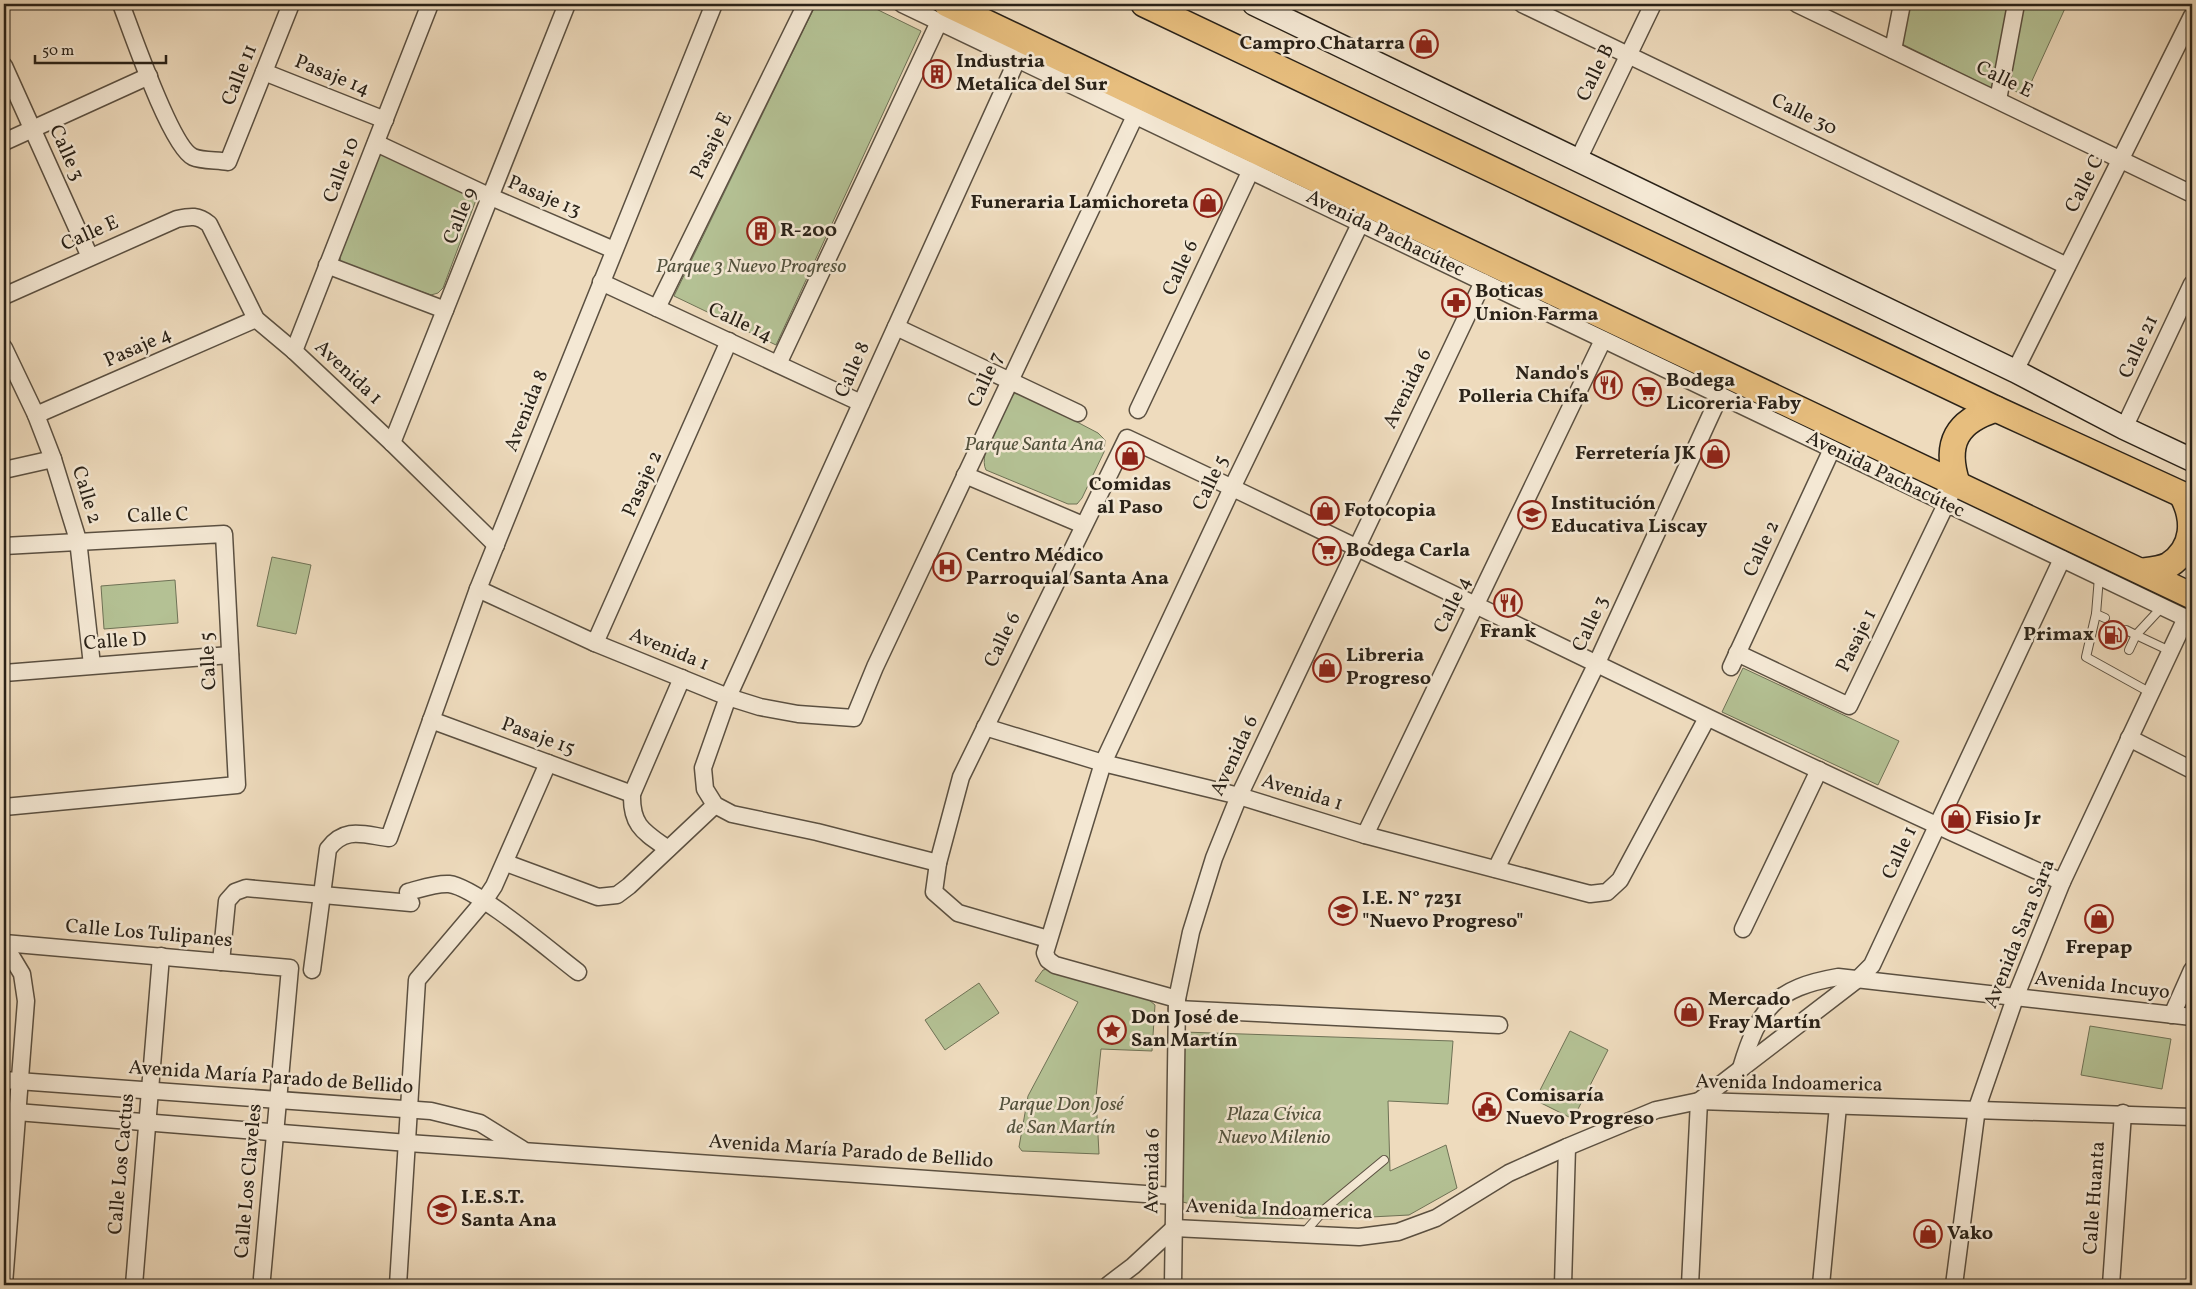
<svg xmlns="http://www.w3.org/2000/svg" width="2196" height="1289" viewBox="0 0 2196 1289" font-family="Vollkorn,serif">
  <rect width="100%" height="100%" fill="#eedbbd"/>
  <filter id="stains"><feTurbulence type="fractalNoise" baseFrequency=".004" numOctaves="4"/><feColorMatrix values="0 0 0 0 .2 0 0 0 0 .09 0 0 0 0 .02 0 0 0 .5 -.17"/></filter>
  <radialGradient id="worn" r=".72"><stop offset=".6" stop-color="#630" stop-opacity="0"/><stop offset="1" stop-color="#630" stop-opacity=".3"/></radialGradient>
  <g fill="#b4c194" stroke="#6f7256">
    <path d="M816,4H866L921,31L776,345L674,296Z"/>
    <path d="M1907,4H2012L1995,90L1900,43Z"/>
    <path d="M2022,4H2067L2025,96L2007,87Z"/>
    <path d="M383,152L474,193L476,200L443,288L438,293L431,295L341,263L339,252L376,157Z"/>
    <path d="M1018,391L1098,433L1105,440L1104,452L1082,498L1077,504H1068L986,470C977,453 1004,412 1013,395Z"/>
    <path d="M272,557L311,565L296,634L257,626Z"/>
    <path d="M175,580L178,623L104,629L101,586Z"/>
    <path d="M1743,668L1899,741L1878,785L1722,712Z"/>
    <path d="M1052,968L1149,1000L1155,1005L1152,1051L1101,1049L1096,1097L1099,1154L1022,1151L1019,1147L1028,1096L1078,1002L1035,981L1043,970Z"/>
    <path d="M979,983L999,1013L945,1050L925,1020Z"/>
    <path d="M2090,1026L2171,1039L2162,1089L2081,1075Z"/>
    <path d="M1570,1031L1608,1050L1573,1119L1535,1100Z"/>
    <path d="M1183,1032L1453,1041L1448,1104L1388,1101L1390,1171L1446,1145L1457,1188L1409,1215L1333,1219L1244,1218L1179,1201Z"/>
  </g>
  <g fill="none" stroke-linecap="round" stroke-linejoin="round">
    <defs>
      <g id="lane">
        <path d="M2099,577L2096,614L2105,618"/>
        <path d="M2096,614L2086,657L2151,693"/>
        <path d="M2126,630L2136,635L2162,607"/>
        <path d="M2129,650L2136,635L2170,651"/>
        <path d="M1303,1234L1326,1208L1384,1160"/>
      </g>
      <g id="street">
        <path d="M121,4C131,30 171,147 193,157C202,161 218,160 228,162L291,4"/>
        <path d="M902,4L2192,621"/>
        <path d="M1522,4L2067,266"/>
        <path d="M1797,4L2192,194"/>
        <path d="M1893,50L1902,4"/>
        <path d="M4,66L90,257"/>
        <path d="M264,72L385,120"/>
        <path d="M1998,100L2016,4"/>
        <path d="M4,142L149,76"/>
        <path d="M376,143L491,197L614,250"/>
        <path d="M1578,160L1653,4"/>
        <path d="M327,265L445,310"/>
        <path d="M601,282L861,403"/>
        <path d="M4,296L177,219C191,216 198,215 209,224L256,319L294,351L392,443L496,545"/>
        <path d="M657,308L806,4"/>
        <path d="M896,327L1078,413"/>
        <path d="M4,348L36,415L53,459L78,540L92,665"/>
        <path d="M294,351L430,4"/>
        <path d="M778,364L939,22"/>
        <path d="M2015,371L2192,16"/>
        <path d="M1138,410L1251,170"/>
        <path d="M36,415L256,319"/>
        <path d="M2124,428L2192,284"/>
        <path d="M392,443L567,4"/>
        <path d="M4,470L53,459"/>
        <path d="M965,475L1083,525"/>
        <path d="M4,546L224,534L237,785L4,807"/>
        <path d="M478,589L595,643L728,697L760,707L798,714L854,718L875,667L1135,116"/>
        <path d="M595,643L729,341"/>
        <path d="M1737,653L1849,706L1950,496"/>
        <path d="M1731,667L1832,449"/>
        <path d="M4,673L230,655"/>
        <path d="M431,720L632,794"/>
        <path d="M985,727L1103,763L1239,796L1365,835L1590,894L1607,892L1620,880L1707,718"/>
        <path d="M2129,738L2192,770"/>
        <path d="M1365,835L1603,340"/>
        <path d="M668,849C644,832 631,826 632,794L682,678"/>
        <path d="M506,863L598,897L617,895L629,886L715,805"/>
        <path d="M938,863L817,832L732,814L715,805L705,789L703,768L728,697L1017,60"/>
        <path d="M1496,869L1596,665L1720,395"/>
        <path d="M408,892C420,889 436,883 449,884C476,887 553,953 578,972"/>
        <path d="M1743,929L1819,770"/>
        <path d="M1048,939L958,913L934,892L938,863L961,777L1127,438C1439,584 1747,742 2062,882"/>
        <path d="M4,943L290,968L262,1278"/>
        <path d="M4,944L22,974L26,1001L4,1284"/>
        <path d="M221,962L227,901L235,892L246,888L411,903"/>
        <path d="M312,970L328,849C345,826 364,835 389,838L478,589L714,4"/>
        <path d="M1177,999L1055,965L1048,960L1045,953L1103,763L1232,488L1361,222"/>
        <path d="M1177,1009L1499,1025"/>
        <path d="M2172,1015L2192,970"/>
        <path d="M1741,1068C1759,1008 1775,988 1838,977L2192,1017"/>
        <path d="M4,1080L431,1111L480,1123L522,1149"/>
        <path d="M4,1111L408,1143L1174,1196"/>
        <path d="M134,1285L161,956"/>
        <path d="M398,1285L417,980L484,901L494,886L548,763"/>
        <path d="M1108,1285L1133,1266L1174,1228L1359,1237L1398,1232L1436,1218L1509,1173L1567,1147L1656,1110L1699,1101L2192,1117"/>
        <path d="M1173,1285L1177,999L1191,932L1214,858L1239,796L1483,282"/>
        <path d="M1563,1285L1567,1147"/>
        <path d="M1690,1285L1699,1101L1858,979L1872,965L2062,559"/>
        <path d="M1821,1285L1838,1106"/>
        <path d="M1954,1285L1977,1108L2015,998L2062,882L2186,618"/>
        <path d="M2111,1285L2123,1113"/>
      </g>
      <path id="secondary" d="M1254,4L2015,371L2124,428L2192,460"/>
      <g id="primary">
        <path d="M947,4L2192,596"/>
        <path d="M1144,4L1996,409L2192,499"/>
        <path d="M1957,483C1944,443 1957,421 1996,409"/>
        <path d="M2142,571C2151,570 2162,569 2169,565C2195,548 2195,519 2182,495"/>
      </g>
    </defs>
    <use href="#lane" stroke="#5b5041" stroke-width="10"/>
    <use href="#street" stroke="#5b5041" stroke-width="19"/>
    <use href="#secondary" stroke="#2a2218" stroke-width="25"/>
    <use href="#primary" stroke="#2a2218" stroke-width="28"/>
    <use href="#lane" stroke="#f4e8d4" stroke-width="8"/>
    <use href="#street" stroke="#f4e8d4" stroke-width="16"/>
    <use href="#secondary" stroke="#f4e8d4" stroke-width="22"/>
    <use href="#primary" stroke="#e7be7e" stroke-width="25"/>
  </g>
  <defs>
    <symbol id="shop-ring" viewBox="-11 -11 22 22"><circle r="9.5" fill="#f4e8d4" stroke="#8f2418" stroke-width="1.5"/><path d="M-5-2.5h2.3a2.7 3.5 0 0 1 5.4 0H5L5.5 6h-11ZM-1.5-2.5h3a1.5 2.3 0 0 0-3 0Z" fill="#8f2418"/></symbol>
    <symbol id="building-ring" viewBox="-11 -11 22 22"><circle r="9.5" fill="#f4e8d4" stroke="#8f2418" stroke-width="1.5"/><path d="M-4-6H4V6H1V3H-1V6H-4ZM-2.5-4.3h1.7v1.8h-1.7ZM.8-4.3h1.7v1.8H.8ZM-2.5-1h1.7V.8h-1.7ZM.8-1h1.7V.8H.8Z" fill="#8f2418"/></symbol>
    <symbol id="pharmacy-ring" viewBox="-11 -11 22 22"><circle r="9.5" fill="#f4e8d4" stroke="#8f2418" stroke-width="1.5"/><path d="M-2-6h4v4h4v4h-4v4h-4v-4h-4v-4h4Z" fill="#8f2418"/></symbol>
    <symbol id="restaurant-ring" viewBox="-11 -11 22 22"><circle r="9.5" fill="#f4e8d4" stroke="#8f2418" stroke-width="1.5"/><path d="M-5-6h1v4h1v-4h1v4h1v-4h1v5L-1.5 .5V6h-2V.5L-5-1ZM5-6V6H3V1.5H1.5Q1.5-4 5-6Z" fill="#8f2418"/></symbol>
    <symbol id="supermarket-ring" viewBox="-11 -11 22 22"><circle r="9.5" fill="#f4e8d4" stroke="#8f2418" stroke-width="1.5"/><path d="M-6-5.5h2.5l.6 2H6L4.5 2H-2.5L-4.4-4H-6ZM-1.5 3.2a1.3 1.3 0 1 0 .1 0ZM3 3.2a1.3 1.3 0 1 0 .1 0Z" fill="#8f2418"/></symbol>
    <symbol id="school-ring" viewBox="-11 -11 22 22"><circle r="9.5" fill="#f4e8d4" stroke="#8f2418" stroke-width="1.5"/><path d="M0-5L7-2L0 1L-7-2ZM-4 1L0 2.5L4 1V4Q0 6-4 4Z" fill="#8f2418"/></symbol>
    <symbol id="hospital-ring" viewBox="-11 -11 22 22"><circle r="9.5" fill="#f4e8d4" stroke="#8f2418" stroke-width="1.5"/><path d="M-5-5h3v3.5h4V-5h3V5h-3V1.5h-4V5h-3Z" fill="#8f2418"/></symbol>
    <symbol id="fuel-ring" viewBox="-11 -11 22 22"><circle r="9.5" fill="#f4e8d4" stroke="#8f2418" stroke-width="1.5"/><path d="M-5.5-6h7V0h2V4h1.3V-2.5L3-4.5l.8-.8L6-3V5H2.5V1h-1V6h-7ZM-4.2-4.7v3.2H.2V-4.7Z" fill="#8f2418"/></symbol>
    <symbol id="sight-ring" viewBox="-11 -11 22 22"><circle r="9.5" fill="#f4e8d4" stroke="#8f2418" stroke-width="1.5"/><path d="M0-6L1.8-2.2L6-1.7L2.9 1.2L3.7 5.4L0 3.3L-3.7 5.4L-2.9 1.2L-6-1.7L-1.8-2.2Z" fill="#8f2418"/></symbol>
    <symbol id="civic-ring" viewBox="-11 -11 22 22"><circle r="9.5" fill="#f4e8d4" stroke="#8f2418" stroke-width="1.5"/><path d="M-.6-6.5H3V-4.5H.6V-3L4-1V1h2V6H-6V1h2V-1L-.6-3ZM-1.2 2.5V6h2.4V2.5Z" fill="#8f2418"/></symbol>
    <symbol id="university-ring" viewBox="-11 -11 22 22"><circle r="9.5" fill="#f4e8d4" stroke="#8f2418" stroke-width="1.5"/><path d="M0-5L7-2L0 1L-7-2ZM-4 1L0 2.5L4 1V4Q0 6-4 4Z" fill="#8f2418"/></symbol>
  </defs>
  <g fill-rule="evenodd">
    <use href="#shop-ring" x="1408" y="28" width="32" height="32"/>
    <use href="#building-ring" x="921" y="58" width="32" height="32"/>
    <use href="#shop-ring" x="1192" y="187" width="32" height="32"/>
    <use href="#building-ring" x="745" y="215" width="32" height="32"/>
    <use href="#pharmacy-ring" x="1440" y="287" width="32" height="32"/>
    <use href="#restaurant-ring" x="1592" y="369" width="32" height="32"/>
    <use href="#supermarket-ring" x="1631" y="376" width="32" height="32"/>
    <use href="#shop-ring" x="1699" y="438" width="32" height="32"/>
    <use href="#shop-ring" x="1114" y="440" width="32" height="32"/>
    <use href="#shop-ring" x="1309" y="495" width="32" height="32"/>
    <use href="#school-ring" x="1516" y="499" width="32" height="32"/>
    <use href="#supermarket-ring" x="1311" y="535" width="32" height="32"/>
    <use href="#hospital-ring" x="931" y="551" width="32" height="32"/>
    <use href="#restaurant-ring" x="1492" y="587" width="32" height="32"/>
    <use href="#fuel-ring" x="2097" y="619" width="32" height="32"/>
    <use href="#shop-ring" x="1311" y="652" width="32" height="32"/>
    <use href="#shop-ring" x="1940" y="803" width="32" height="32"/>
    <use href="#school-ring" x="1327" y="895" width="32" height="32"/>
    <use href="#shop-ring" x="2083" y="903" width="32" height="32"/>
    <use href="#shop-ring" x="1673" y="996" width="32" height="32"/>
    <use href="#sight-ring" x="1096" y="1014" width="32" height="32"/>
    <use href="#civic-ring" x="1471" y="1091" width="32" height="32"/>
    <use href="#university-ring" x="426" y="1194" width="32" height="32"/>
    <use href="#shop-ring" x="1912" y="1218" width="32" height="32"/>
  </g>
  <g text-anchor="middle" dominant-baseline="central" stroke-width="5" stroke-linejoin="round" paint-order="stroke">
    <g font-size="20" font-weight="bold" fill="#2a2218" stroke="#f4e8d4" text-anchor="start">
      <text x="1405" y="44" text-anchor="end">Campro Chatarra</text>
      <text x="956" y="62">Industria<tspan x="956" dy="23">Metalica del Sur</tspan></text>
      <text x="1189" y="203" text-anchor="end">Funeraria Lamichoreta</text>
      <text x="780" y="231">R-200</text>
      <text x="1475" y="292">Boticas<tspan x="1475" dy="23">Union Farma</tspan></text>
      <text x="1589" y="374" text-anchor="end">Nando's<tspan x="1589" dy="23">Polleria Chifa</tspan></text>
      <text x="1666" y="381">Bodega<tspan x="1666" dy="23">Licoreria Faby</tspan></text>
      <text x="1696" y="454" text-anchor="end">Ferretería JK</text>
      <text x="1130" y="485" text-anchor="middle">Comidas<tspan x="1130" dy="23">al Paso</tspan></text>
      <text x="1551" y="504">Institución<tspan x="1551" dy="23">Educativa Liscay</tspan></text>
      <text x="1344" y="511">Fotocopia</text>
      <text x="1346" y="551">Bodega Carla</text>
      <text x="966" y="556">Centro Médico<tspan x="966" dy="23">Parroquial Santa Ana</tspan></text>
      <text x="1508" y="632" text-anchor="middle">Frank</text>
      <text x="2094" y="635" text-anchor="end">Primax</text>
      <text x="1346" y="656">Libreria<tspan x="1346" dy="23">Progreso</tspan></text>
      <text x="1975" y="819">Fisio Jr</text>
      <text x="1362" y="899">I.E. N° 7231<tspan x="1362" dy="23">"Nuevo Progreso"</tspan></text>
      <text x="2099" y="948" text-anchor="middle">Frepap</text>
      <text x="1708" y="1000">Mercado<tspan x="1708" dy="23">Fray Martín</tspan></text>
      <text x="1131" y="1018">Don José de<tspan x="1131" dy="23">San Martín</tspan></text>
      <text x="1506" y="1096">Comisaría<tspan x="1506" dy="23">Nuevo Progreso</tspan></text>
      <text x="461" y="1198">I.E.S.T.<tspan x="461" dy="23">Santa Ana</tspan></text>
      <text x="1947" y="1234">Vako</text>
    </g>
    <g font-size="20" fill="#2a2218" stroke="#f4e8d4">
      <text transform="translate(1596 73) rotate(-64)">Calle B</text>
      <text transform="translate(240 75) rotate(-68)">Calle 11</text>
      <text transform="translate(332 76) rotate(22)">Pasaje 14</text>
      <text transform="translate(2004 80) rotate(26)">Calle E</text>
      <text transform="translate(1804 115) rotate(26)">Calle 30</text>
      <text transform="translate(712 146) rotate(-64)">Pasaje E</text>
      <text transform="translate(66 153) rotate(66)">Calle 3</text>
      <text transform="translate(342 170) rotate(-69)">Calle 10</text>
      <text transform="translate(2085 184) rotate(-63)">Calle C</text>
      <text transform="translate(544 197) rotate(23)">Pasaje 13</text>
      <text transform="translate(461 216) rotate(-68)">Calle 9</text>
      <text transform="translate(90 234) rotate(-24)">Calle E</text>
      <text transform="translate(1385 234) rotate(26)">Avenida Pachacútec</text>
      <text transform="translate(1181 268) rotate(-65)">Calle 6</text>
      <text transform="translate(740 323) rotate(25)">Calle 14</text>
      <text transform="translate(2139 347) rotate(-65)">Calle 21</text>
      <text transform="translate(138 348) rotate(-24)">Pasaje 4</text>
      <text transform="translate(853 370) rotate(-66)">Calle 8</text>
      <text transform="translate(348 373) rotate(43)">Avenida 1</text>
      <text transform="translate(986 380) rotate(-65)">Calle 7</text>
      <text transform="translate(1408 389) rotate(-64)">Avenida 6</text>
      <text transform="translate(527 411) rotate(-68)">Avenida 8</text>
      <text transform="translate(1885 475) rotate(26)">Avenida Pachacútec</text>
      <text transform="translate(1211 483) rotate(-65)">Calle 5</text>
      <text transform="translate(643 484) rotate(-66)">Pasaje 2</text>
      <text transform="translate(86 495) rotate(73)">Calle 2</text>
      <text transform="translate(158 516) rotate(-2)">Calle C</text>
      <text transform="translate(1762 549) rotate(-65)">Calle 2</text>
      <text transform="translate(1453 605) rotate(-64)">Calle 4</text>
      <text transform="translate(1591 624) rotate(-65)">Calle 3</text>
      <text transform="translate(1003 640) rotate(-64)">Calle 6</text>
      <text transform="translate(1857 641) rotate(-64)">Pasaje 1</text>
      <text transform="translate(115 642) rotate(-4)">Calle D</text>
      <text transform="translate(669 650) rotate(22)">Avenida 1</text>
      <text transform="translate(209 661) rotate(-93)">Calle 5</text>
      <text transform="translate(538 737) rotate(20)">Pasaje 15</text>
      <text transform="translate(1235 756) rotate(-65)">Avenida 6</text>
      <text transform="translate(1302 793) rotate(17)">Avenida 1</text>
      <text transform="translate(1900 853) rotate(-65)">Calle 1</text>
      <text transform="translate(149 934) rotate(5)">Calle Los Tulipanes</text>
      <text transform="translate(2020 934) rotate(-68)">Avenida Sara Sara</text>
      <text transform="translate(2102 986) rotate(6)">Avenida Incuyo</text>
      <text transform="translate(271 1078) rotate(4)">Avenida María Parado de Bellido</text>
      <text transform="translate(1789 1084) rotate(1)">Avenida Indoamerica</text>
      <text transform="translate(851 1152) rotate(4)">Avenida María Parado de Bellido</text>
      <text transform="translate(122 1164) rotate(-85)">Calle Los Cactus</text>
      <text transform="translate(1153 1171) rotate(-89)">Avenida 6</text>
      <text transform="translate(249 1181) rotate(-85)">Calle Los Claveles</text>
      <text transform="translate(2095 1198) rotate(-86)">Calle Huanta</text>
      <text transform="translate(1279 1210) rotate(2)">Avenida Indoamerica</text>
    </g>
    <g font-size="20" font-style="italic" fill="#53523d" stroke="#f4e8d4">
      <text x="751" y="267">Parque 3 Nuevo Progreso</text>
      <text x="1034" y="445">Parque Santa Ana</text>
      <text x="1061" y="1105">Parque Don José<tspan x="1061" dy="23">de San Martín</tspan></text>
      <text x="1274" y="1115">Plaza Cívica<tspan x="1274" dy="23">Nuevo Milenio</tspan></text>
    </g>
  </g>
  <rect width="2196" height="1289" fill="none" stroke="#eedbbd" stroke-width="20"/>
  <rect x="5" y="5" width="2186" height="1279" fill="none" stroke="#2a2218" stroke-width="2.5"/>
  <rect x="10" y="10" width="2176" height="1269" fill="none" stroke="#2a2218"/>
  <path d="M35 55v8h131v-8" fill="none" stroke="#2a2218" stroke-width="2.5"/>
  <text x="42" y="55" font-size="15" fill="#2a2218" stroke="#f4e8d4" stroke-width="4" paint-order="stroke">50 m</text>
  <rect width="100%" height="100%" filter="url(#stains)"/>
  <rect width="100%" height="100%" fill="url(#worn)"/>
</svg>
